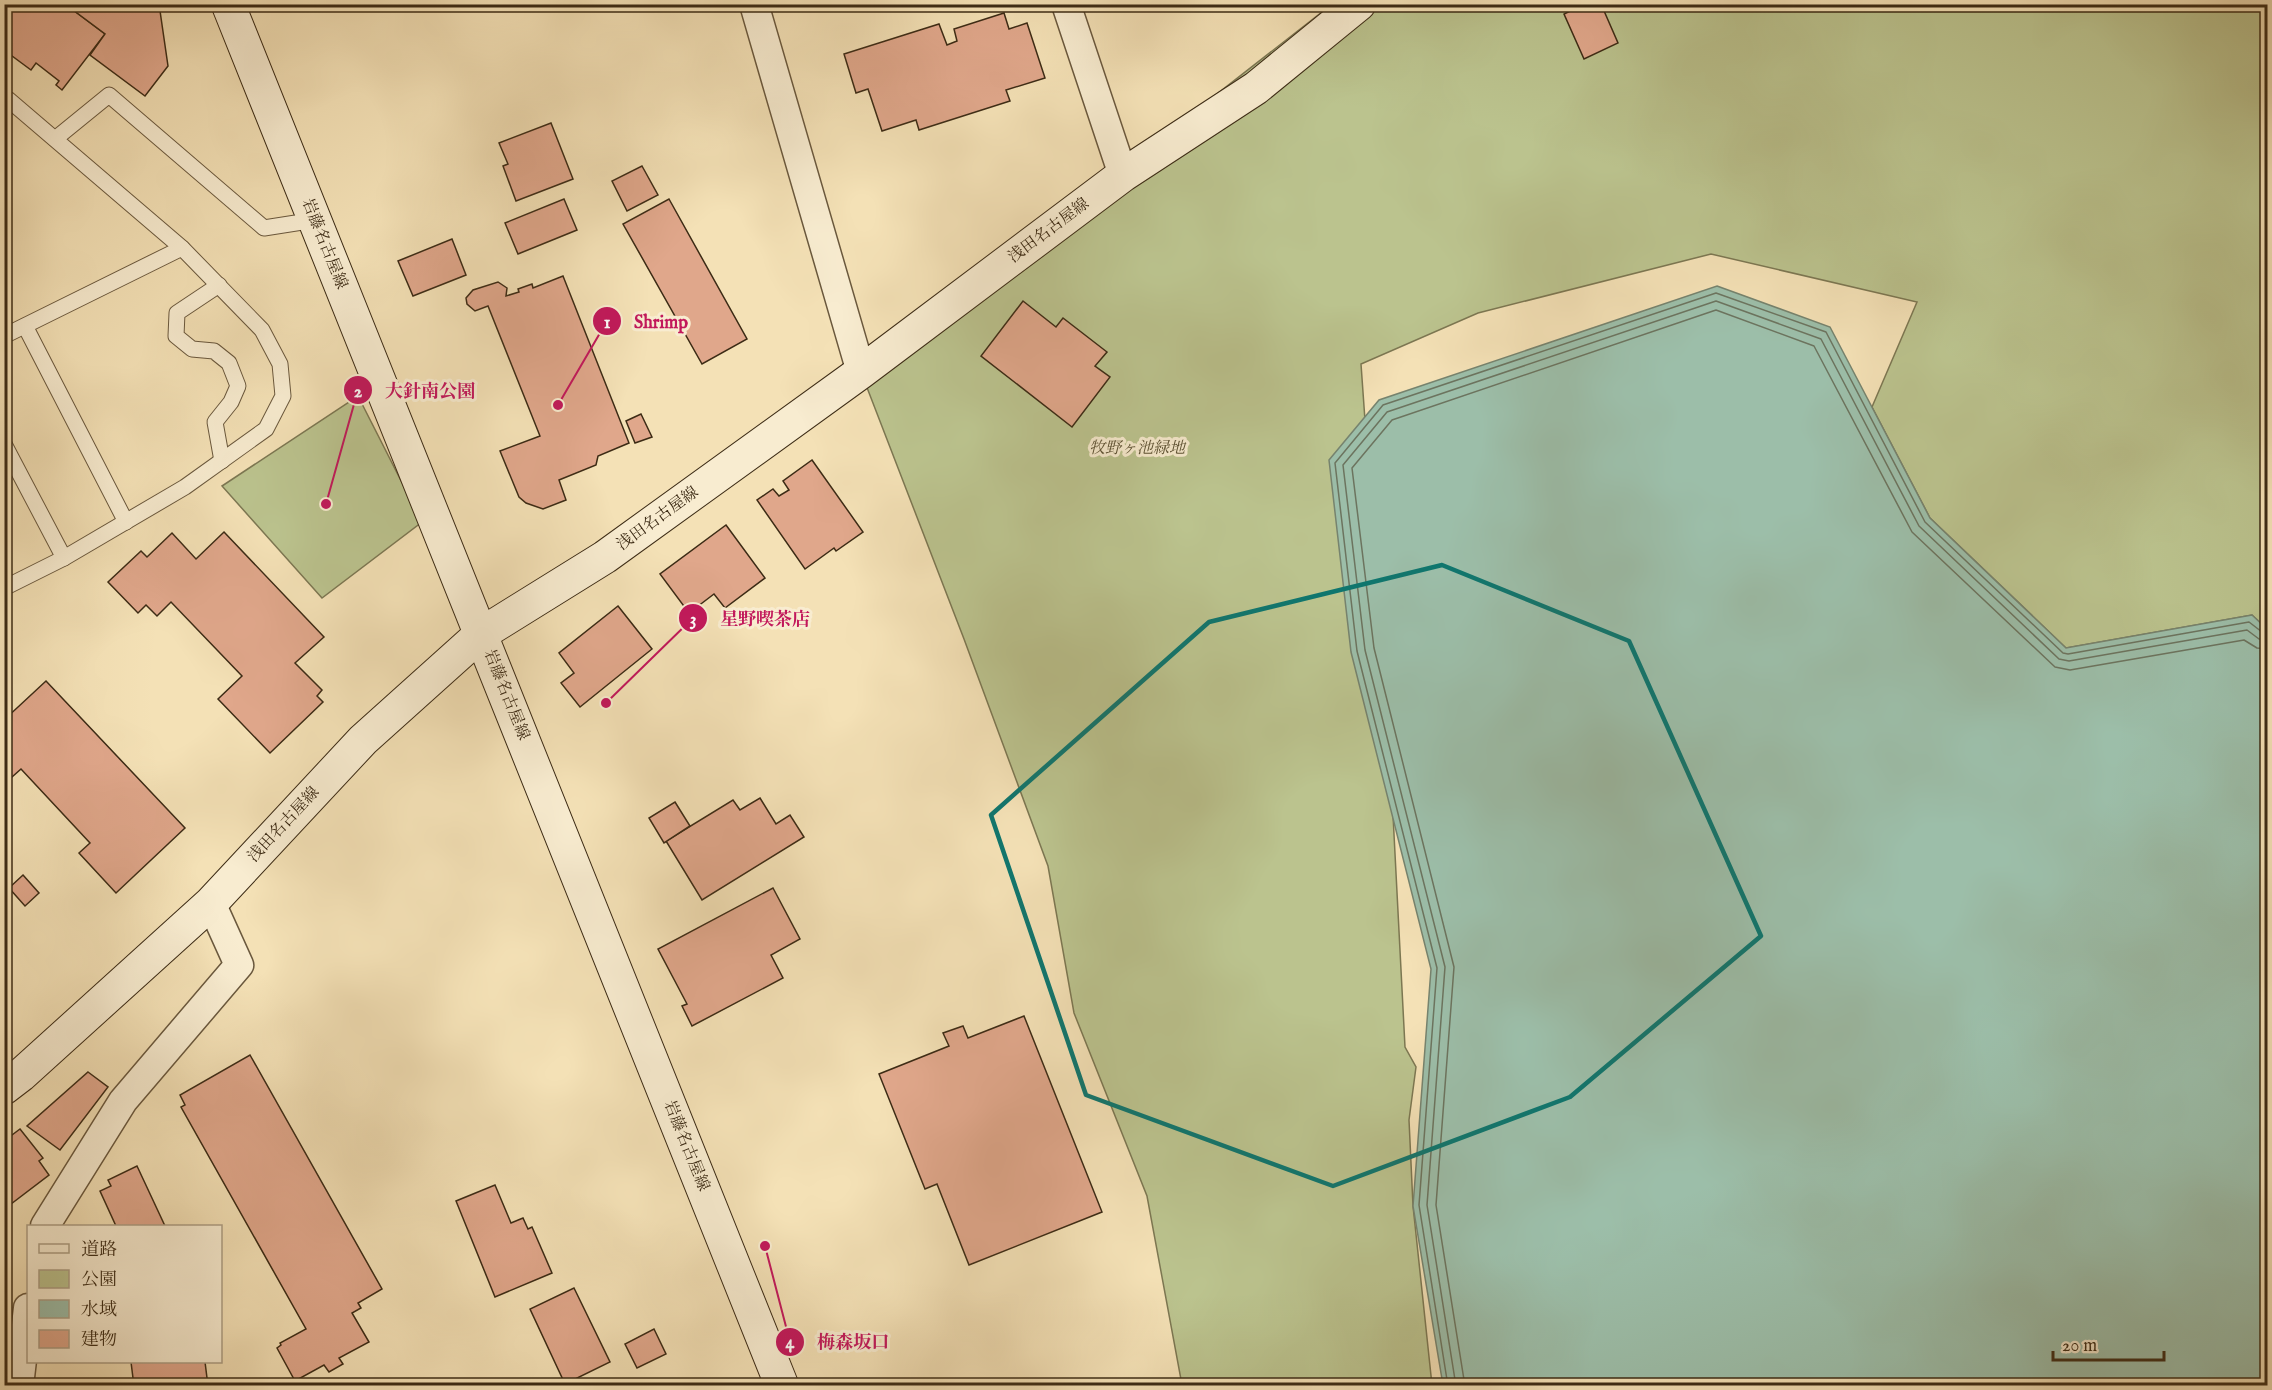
<svg xmlns="http://www.w3.org/2000/svg" width="2272" height="1390" viewBox="0 0 2272 1390" font-family="'IM FELL English','Noto Serif JP',serif">
  <rect width="100%" height="100%" fill="#f4e1b6"/>
  <filter id="stains"><feTurbulence type="fractalNoise" baseFrequency=".00333" numOctaves="4"/><feColorMatrix values="0 0 0 0 .2 0 0 0 0 .09 0 0 0 0 .02 0 0 0 .5 -.17"/></filter>
  <radialGradient id="worn" r=".72"><stop offset=".6" stop-color="#630" stop-opacity="0"/><stop offset="1" stop-color="#630" stop-opacity=".3"/></radialGradient>
  <g fill="#bbc38e" stroke="#7c7752" stroke-width="1.5">
    <path d="M1331,5H2267V629L2252,615L2066,648L1930,518L1872,407L1917,302L1711,254L1478,313L1361,364L1393,815L1405,1047L1416,1067L1409,1120L1413,1206L1432,1385H1182L1147,1196L1074,1013L1048,866L964,639L861,372Z"/>
    <path d="M358,396L422,522L322,598L222,486Z"/>
  </g>
  <path fill="#9cbea9" stroke="#76836e" stroke-width="1.5" d="M1717,286L1830,327L1930,518L2066,648L2252,615L2267,629V1385H1443L1413,1206L1431,969L1351,652L1329,460L1379,400Z"/>
  <g fill="none" stroke-linecap="round" stroke-linejoin="round">
    <g stroke="#6c745f" stroke-width="1.5">
      <path d="M1448,1386L1419,1205L1437,968L1357,651L1335,463L1383,405L1716,293L1826,332L1925,522L2063,653L2068,654L2249,622L2262,632L2268,633"/>
      <path d="M1456,1386L1427,1205L1445,967L1365,650L1343,465L1387,412L1716,301L1821,339L1919,526L2059,659L2069,661L2247,630L2259,639L2268,640"/>
      <path d="M1465,1386L1436,1205L1454,967L1374,648L1352,468L1392,420L1716,310L1814,346L1912,532L2055,667L2070,670L2244,640L2257,648L2268,649"/>
    </g>
  </g>
  <g fill="#e0a78b" stroke="#3c2b15" stroke-width="1.5">
    <path d="M4,4H65L105,34L62,90L56,85L59,81L36,63L31,70L8,53L4,58Z"/>
    <path d="M65,4H159L168,66L145,96L90,55L105,34Z"/>
    <path d="M1585,4H1601L1618,43L1584,59L1564,14Z"/>
    <path d="M1004,13L1009,29L1027,23L1045,78L1006,90L1010,101L919,130L916,120L882,131L868,89L856,93L844,54L939,24L947,45L957,41L954,29Z"/>
    <path d="M551,123L573,179L516,201L503,166L508,164L499,143Z"/>
    <path d="M642,166L658,195L627,211L612,181Z"/>
    <path d="M564,199L577,230L518,254L505,223Z"/>
    <path d="M669,199L747,339L702,364L623,224Z"/>
    <path d="M452,239L466,275L413,296L398,261Z"/>
    <path d="M563,276L629,443L598,456L596,465L559,480L566,500L543,509L526,503L519,497L500,451L540,436L488,306L475,311L467,304L466,298L473,290L498,282L507,288L506,296L519,292L518,289L532,284L533,288Z"/>
    <path d="M1023,301L1056,327L1063,318L1107,352L1095,366L1110,377L1072,427L981,356Z"/>
    <path d="M641,414L652,437L635,443L626,421Z"/>
    <path d="M812,460L863,532L836,551L834,548L805,569L757,500L773,489L779,496L789,490L783,481Z"/>
    <path d="M726,525L765,578L725,608L714,594L689,613L660,574Z"/>
    <path d="M224,532L324,637L295,663L322,690L317,696L323,702L270,753L218,699L242,676L171,602L157,616L146,605L138,613L108,582L141,551L147,557L172,533L196,559Z"/>
    <path d="M618,606L652,649L580,707L561,683L574,673L559,653Z"/>
    <path d="M46,681L185,828L116,893L79,853L90,843L21,769L12,777L4,776V763L10,758L4,752V720Z"/>
    <path d="M760,798L776,824L790,815L804,837L702,900L666,841L733,800L740,810Z"/>
    <path d="M675,802L690,826L664,843L649,818Z"/>
    <path d="M23,875L39,893L25,906L9,888Z"/>
    <path d="M773,888L800,939L771,955L783,978L692,1026L682,1006L687,1004L658,949Z"/>
    <path d="M1024,1016L1102,1212L969,1265L937,1184L925,1189L879,1074L949,1046L943,1033L963,1026L968,1038Z"/>
    <path d="M250,1055L382,1289L358,1303L361,1308L352,1313L369,1342L339,1358L343,1364L329,1372L324,1365L295,1381L277,1348L281,1345L280,1343L306,1329L181,1107L185,1105L180,1095Z"/>
    <path d="M88,1072L108,1087L60,1150L27,1126Z"/>
    <path d="M20,1129L43,1158L39,1161L49,1175L11,1204L4,1195V1141Z"/>
    <path d="M137,1166L165,1226H116L100,1191L111,1186L108,1180Z"/>
    <path d="M495,1185L511,1223L523,1218L528,1229L532,1227L552,1273L495,1297L456,1201Z"/>
    <path d="M574,1288L610,1362L565,1384L530,1309Z"/>
    <path d="M654,1329L666,1354L637,1368L625,1344Z"/>
    <path d="M131,1362H205L208,1386H134Z"/>
  </g>
  <g fill="none" stroke-linecap="round" stroke-linejoin="round">
    <defs>
      <g id="lane">
        <path d="M4,98L9,100L182,248L262,330L280,364L283,396L266,429L185,487L64,558L4,588"/>
        <path d="M55,139L109,95L264,228L315,220"/>
        <path d="M219,285L177,313L176,336L192,349L214,351L229,363L238,386L231,402L215,422L222,461"/>
        <path d="M25,326L126,522"/>
        <path d="M4,336L182,248"/>
        <path d="M4,444L64,558"/>
      </g>
      <g id="street">
        <path d="M754,4L861,372"/>
        <path d="M1066,4L1123,175"/>
        <path d="M45,1226L123,1101L239,965L211,903"/>
        <path d="M19,1386L28,1308"/>
      </g>
      <g id="secondary">
        <path d="M228,4L782,1386"/>
        <path d="M4,1088L21,1075L211,903L363,740L481,634L605,557L861,372L1123,175L1256,88L1359,4"/>
      </g>
    </defs>
    <use href="#lane" stroke="#6a583d" stroke-width="17"/>
    <use href="#street" stroke="#6a583d" stroke-width="31"/>
    <use href="#secondary" stroke="#3c2b15" stroke-width="35"/>
    <use href="#lane" stroke="#f8ecd0" stroke-width="15"/>
    <use href="#street" stroke="#f8ecd0" stroke-width="28"/>
    <use href="#secondary" stroke="#f8ecd0" stroke-width="33"/>
  </g>
  <path fill="none" stroke="#0f766e" stroke-width="4.5" stroke-linejoin="round" d="M1442,565L1629,641L1761,936L1570,1097L1333,1186L1086,1095L991,815L1209,622Z"/>
  <g text-anchor="middle" dominant-baseline="central" stroke-width="6" stroke-linejoin="round" paint-order="stroke">
    <g font-size="16" fill="#3c2b15" stroke="#f8ecd0">
      <text transform="translate(1049 231) rotate(-37)">浅田名古屋線</text>
      <text transform="translate(324 244) rotate(68)">岩藤名古屋線</text>
      <text transform="translate(658 519) rotate(-36)">浅田名古屋線</text>
      <text transform="translate(506 695) rotate(68)">岩藤名古屋線</text>
      <text transform="translate(284 825) rotate(-47)">浅田名古屋線</text>
      <text transform="translate(686 1146) rotate(68)">岩藤名古屋線</text>
    </g>
    <g font-size="16" font-style="italic" fill="#5c5133" stroke="#f8ecd0">
      <text x="1137" y="449">牧野ヶ池緑地</text>
    </g>
  </g>
  <path fill="none" stroke="#c2185b" stroke-width="2" d="M558 405L607 321M326 504L358 390M606 703L693 618M765 1246L790 1342"/>
  <g fill="#c2185b" stroke="#f8ecd0" stroke-width="2">
    <circle cx="558" cy="405" r="6"/>
    <circle cx="326" cy="504" r="6"/>
    <circle cx="606" cy="703" r="6"/>
    <circle cx="765" cy="1246" r="6"/>
    <circle cx="607" cy="321" r="15"/>
    <circle cx="358" cy="390" r="15"/>
    <circle cx="693" cy="618" r="15"/>
    <circle cx="790" cy="1342" r="15"/>
  </g>
  <g font-size="18" text-anchor="middle" font-weight="bold" fill="#fff">
    <text x="607" y="328">1</text>
    <text x="358" y="397">2</text>
    <text x="693" y="625">3</text>
    <text x="790" y="1348">4</text>
  </g>
  <g font-size="18" text-anchor="middle" font-weight="bold" fill="#c2185b" stroke="#f8ecd0" stroke-width="6" stroke-linejoin="round" paint-order="stroke">
    <text x="661" y="328">Shrimp</text>
    <text x="430" y="397">大針南公園</text>
    <text x="765" y="625">星野喫茶店</text>
    <text x="853" y="1348">梅森坂口</text>
  </g>
  <rect width="2272" height="1390" fill="none" stroke="#f4e1b6" stroke-width="24"/>
  <rect x="6" y="6" width="2260" height="1378" fill="none" stroke="#3c2b15" stroke-width="3"/>
  <rect x="12" y="12" width="2248" height="1366" fill="none" stroke="#3c2b15" stroke-width="1.5"/>
  <rect x="27" y="1225" width="195" height="138" fill="#f8ecd0" stroke="#ad9f85" stroke-width="1.5"/>
  <rect x="39" y="1244" width="30" height="9" fill="#f8ecd0" stroke="#ad9f85" stroke-width="1.5"/>
  <text x="81" y="1255" font-size="18" fill="#3c2b15">道路</text>
  <rect x="39" y="1270" width="30" height="18" fill="#bbc38e" stroke="#ad9f85" stroke-width="1.5"/>
  <text x="81" y="1285" font-size="18" fill="#3c2b15">公園</text>
  <rect x="39" y="1300" width="30" height="18" fill="#9cbea9" stroke="#ad9f85" stroke-width="1.5"/>
  <text x="81" y="1315" font-size="18" fill="#3c2b15">水域</text>
  <rect x="39" y="1330" width="30" height="18" fill="#e0a78b" stroke="#ad9f85" stroke-width="1.5"/>
  <text x="81" y="1345" font-size="18" fill="#3c2b15">建物</text>
  <path d="M2053 1351v9h111v-9" fill="none" stroke="#3c2b15" stroke-width="3"/>
  <text x="2062" y="1351" font-size="18" fill="#3c2b15" stroke="#f8ecd0" stroke-width="4.5" paint-order="stroke">20 m</text>
  <rect width="100%" height="100%" filter="url(#stains)"/>
  <rect width="100%" height="100%" fill="url(#worn)"/>
</svg>
